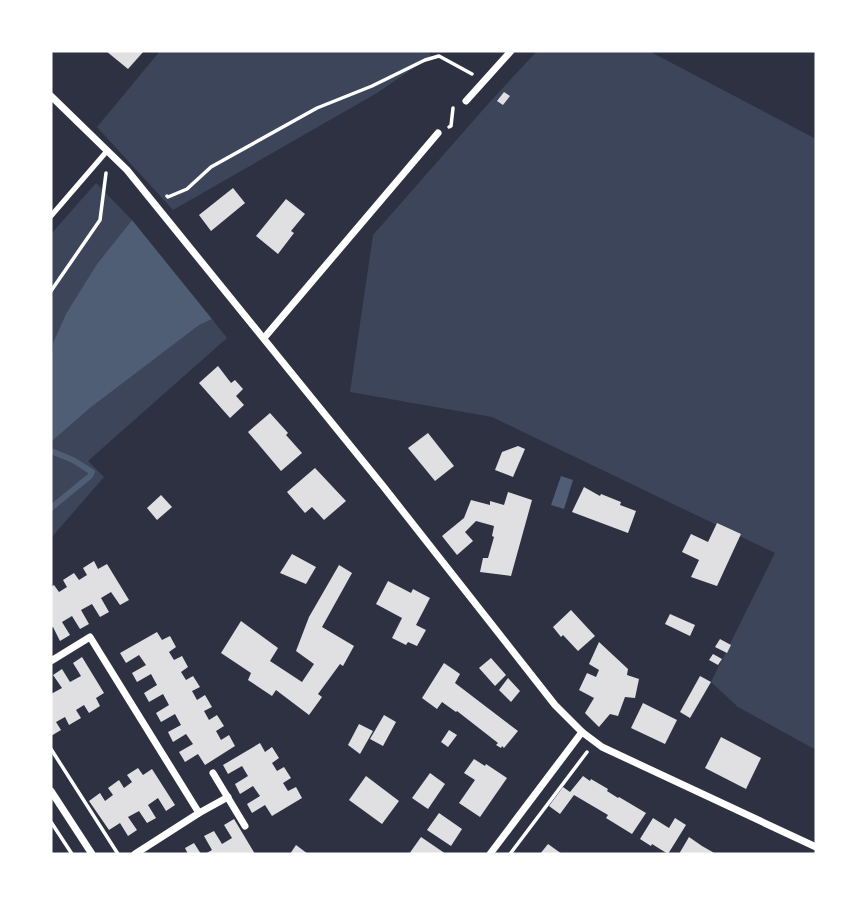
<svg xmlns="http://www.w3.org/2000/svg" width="867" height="905" viewBox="0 0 867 905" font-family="'Golos Text',sans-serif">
  <rect width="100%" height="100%" fill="#2d3142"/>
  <g fill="#3c4559">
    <path d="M160,51H428L431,56L377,93L173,210L97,127Z"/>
    <path d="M537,51H649L816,139V750L738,707L711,682L775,553L492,417L350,392L373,235L488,104Z"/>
    <path d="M96,183L132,220L97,264L53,343L51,371V234Z"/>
    <path d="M212,319L227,338L88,461L104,477L51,538V442L90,408L199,324Z"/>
  </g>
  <g fill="#4f5d75">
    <path d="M132,220L212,319L199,325L90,408L51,442V371L53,343L66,314L97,264Z"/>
    <path d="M561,476L573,480L564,509L551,505Z"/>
  </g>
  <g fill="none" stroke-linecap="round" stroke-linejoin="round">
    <path stroke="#4f5d75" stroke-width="6" d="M51,451L73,460L92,472L90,476L51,508"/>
  </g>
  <g fill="#e0e0e3">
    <path d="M106,51H144L128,69Z"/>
    <path d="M504,92L510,96L503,105L497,101Z"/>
    <path d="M233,188L245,203L211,231L199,215Z"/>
    <path d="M286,199L305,214L291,231L294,233L278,254L256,236Z"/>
    <path d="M218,366L231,383L235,380L243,389L236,396L244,405L230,418L199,383Z"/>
    <path d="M270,413L288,433L286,435L302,453L281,471L248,432Z"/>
    <path d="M428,433L454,466L435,481L408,448Z"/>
    <path d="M518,446L525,449L513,477L495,470L502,452Z"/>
    <path d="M315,468L346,501L324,520L312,507L305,513L287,492Z"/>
    <path d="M584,487L600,496L601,494L621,502L620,505L636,511L628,533L572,512Z"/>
    <path d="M508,492L532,500L511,576L480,572L483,558H488L494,537L492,536L494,526L476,521L465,532L473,541L457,555L442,536L464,518L471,500L490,505V501L504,505Z"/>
    <path d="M161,495L172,507L157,520L147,508Z"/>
    <path d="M717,523L741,534L717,586L691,577L699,560L682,552L691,534L708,542Z"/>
    <path d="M292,554L316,567L306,584L280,573Z"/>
    <path d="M94,561L98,569L107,564L129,600L120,605L111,592L101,598L109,612L100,617L92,604L81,610L89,624L80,629L72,616L62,622L70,635L60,641L53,627L51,628V587L54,585L59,592L67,587L63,580L74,573L79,580L87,575L83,568Z"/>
    <path d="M339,565L352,573L322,627L354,646L343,666L340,664L318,694L322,697L309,715L276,690L272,696L248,680L251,673L221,653L241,621L278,648L270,661L302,682L314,664L296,651L309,617Z"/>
    <path d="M388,581L411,593L413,589L430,598L416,625L426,630L417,646L408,642L406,645L392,638L402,618L376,604Z"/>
    <path d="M571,610L595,636L578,651L563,635L561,637L553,627Z"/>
    <path d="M670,614L695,625L690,636L665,624Z"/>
    <path d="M157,632L162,640L170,636L176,647L169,652L174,660L182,656L188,667L181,672L186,680L193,676L200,687L192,691L197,700L205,695L212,707L204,711L209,720L217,715L224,726L216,731L221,740L229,735L235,746L205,765L198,754L185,762L179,752L193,744L186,734L173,742L168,732L181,725L175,714L161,722L156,713L169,705L163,694L149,702L144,693L157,685L151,674L137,682L132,673L146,665L139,655L126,663L120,653Z"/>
    <path d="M720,639L731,645L727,653L715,647Z"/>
    <path d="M599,642L628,669L627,675L639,679L635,698L625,697L618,716L610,714L599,727L585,713L594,698L579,690L587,673L596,677L599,670L589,664Z"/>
    <path d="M713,654L722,659L718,665L709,660Z"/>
    <path d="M82,657L104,693L96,698L100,706L89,713L84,705L76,710L81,718L69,725L65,717L56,722L61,730L51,736V694L62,688L53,675L62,669L70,682L81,676L73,663Z"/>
    <path d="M491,658L506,675L495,686L479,668Z"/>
    <path d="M444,663L460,674L455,683L518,731L504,748L502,746L501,748L496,745L498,743L457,711L456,712L442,702L437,709L422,698Z"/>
    <path d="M700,676L711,682L690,718L680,712Z"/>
    <path d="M508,678L520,691L511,702L499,690Z"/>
    <path d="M643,703L677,720L665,744L631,728Z"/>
    <path d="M384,715L396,722L383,746L370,739Z"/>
    <path d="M359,724L373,731L360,754L348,745Z"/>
    <path d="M449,730L457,735L448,747L441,742Z"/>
    <path d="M721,737L761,758L746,789L705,768Z"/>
    <path d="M260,743L265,752L272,747L279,758L272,763L277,771L284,767L291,778L283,783L288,791L296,787L302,798L272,816L265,805L252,813L247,804L260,796L253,786L240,794L235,784L248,776L242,766L228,774L223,765Z"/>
    <path d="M474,759L485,766L486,764L507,778L480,817L459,803L475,780L464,773Z"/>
    <path d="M138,768L143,775L152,769L175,805L166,811L158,798L148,805L156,818L147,823L139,811L128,817L137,830L128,836L120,823L109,830L89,801L100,793L105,801L113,795L108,788L119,780L124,788L132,782L127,775Z"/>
    <path d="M430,773L445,784L428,809L412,798Z"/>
    <path d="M366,776L399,801L382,824L349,800Z"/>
    <path d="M583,776L590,781L591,779L608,789L607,791L618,798L619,797L646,813L632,834L606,818L608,815L574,795L560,814L549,806L563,787L570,792Z"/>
    <path d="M439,813L462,829L451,846L427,830Z"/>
    <path d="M653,818L669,828L675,818L686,825L668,854L652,844L651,846L640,839Z"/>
    <path d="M234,819L255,854H205L212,850L204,836L214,831L222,844L232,838L224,825Z"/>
    <path d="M421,837L446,854H409Z"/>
    <path d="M689,837L702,846L716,854H679Z"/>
    <path d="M194,843L201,854H188L185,848Z"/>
    <path d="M548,844L562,854H540Z"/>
    <path d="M296,845L308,854H290Z"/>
  </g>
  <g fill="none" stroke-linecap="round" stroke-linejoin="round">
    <g stroke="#fff" stroke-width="3.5">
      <path d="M449,127L451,126L453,108"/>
      <path d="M167,196L168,197L187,189L211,167L317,108L372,86L425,60L439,56L472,74"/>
      <path d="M51,291L100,220L106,173"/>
      <path d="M51,749L118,854"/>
      <path d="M51,822L72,854"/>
      <path d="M510,854L587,752"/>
    </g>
    <path stroke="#fff" stroke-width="5" d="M51,216L107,151"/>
    <g stroke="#fff" stroke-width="7">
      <path d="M51,96L127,170L383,486L555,705L582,732L602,747L816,847"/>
      <path d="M466,101L511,51"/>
      <path d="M264,338L438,133"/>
      <path d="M51,661L90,637L199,813L135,854"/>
      <path d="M213,773L245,826"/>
      <path d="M51,791L92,854"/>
      <path d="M199,813L228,797"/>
      <path d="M490,854L582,732"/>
    </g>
  </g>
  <rect width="867" height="905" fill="none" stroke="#ffffff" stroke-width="105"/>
</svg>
